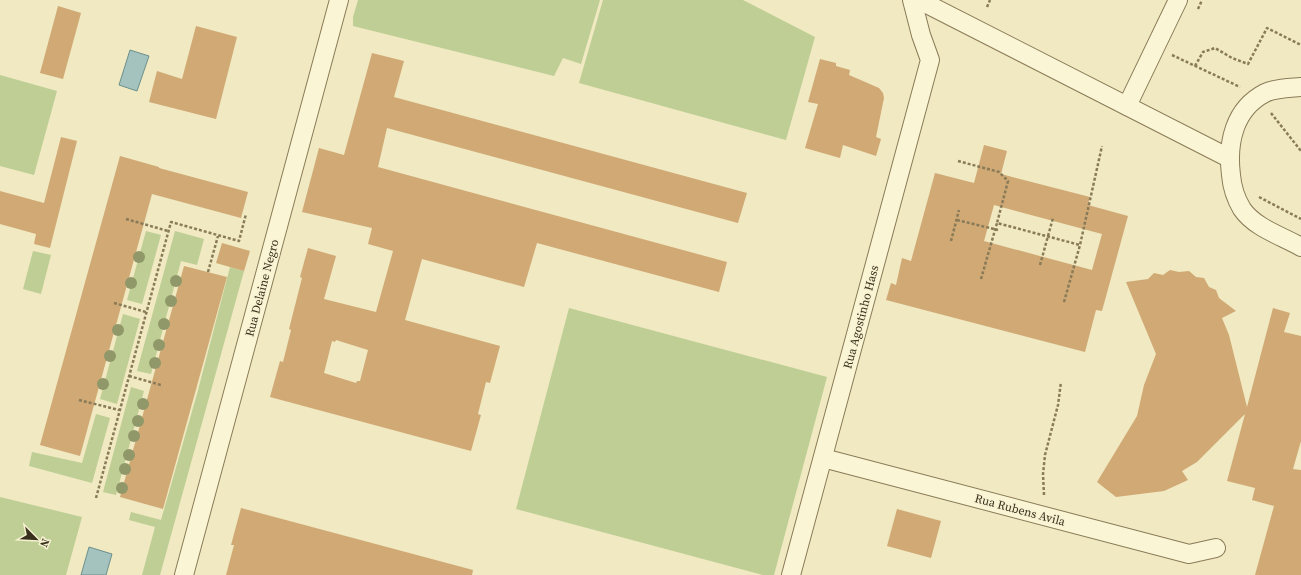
<svg xmlns="http://www.w3.org/2000/svg" width="1301" height="575" viewBox="0 0 1301 575" font-family="'Source Serif 4',serif">
  <rect width="100%" height="100%" fill="#f0e9c1"/>
  <g fill="#bece95">
    <path d="M358,0H600L581,64L563,58L554,76L353,26V17Z"/>
    <path d="M603,0H743L815,37L786,140L579,83Z"/>
    <path d="M0,75L57,91L34,175L0,166Z"/>
    <path d="M146,231L161,235L142,304L127,300Z"/>
    <path d="M175,231L204,239L197,265L181,261L151,374L137,371Z"/>
    <path d="M33,251L51,255L41,294L23,289Z"/>
    <path d="M230,267L244,271L160,575H142L155,527L129,520L131,512L161,520L197,394Z"/>
    <path d="M569,308L827,377L774,575H763L516,509Z"/>
    <path d="M123,314L140,319L117,404L100,399Z"/>
    <path d="M131,387L144,391L116,495L103,492Z"/>
    <path d="M96,414L110,418L92,483L29,466L32,452L82,463Z"/>
    <path d="M0,497L82,517L66,575H0Z"/>
  </g>
  <g fill="#a4c2be" stroke="#6b908d">
    <path d="M130,50L149,56L137,91L119,85Z"/>
    <path d="M89,547L112,554L106,575H81Z"/>
  </g>
  <g fill="#d0a975" fill-rule="evenodd">
    <path d="M58,6L81,13L63,79L40,73Z"/>
    <path d="M196,26L237,37L216,119L149,102L157,71L182,79Z"/>
    <path d="M372,53L404,61L394,97L747,193L738,223L387,128L378,167L727,262L719,292L537,243L524,287L422,259L405,320L500,346L490,383L486,382L478,414L481,415L471,451L270,397L280,361L283,362L291,330L289,329L302,278L300,277L308,248L336,256L324,299L376,312L393,251L368,244L372,228L302,212L319,148L344,155ZM336,340L368,350L360,381H357L356,383L324,373L332,341L335,342Z"/>
    <path d="M820,59L836,63V66L850,70L849,75L879,88L883,93L884,98L876,137L881,139L876,156L843,145L840,158L805,148L818,104L808,102Z"/>
    <path d="M61,137L77,141L50,248L34,244L36,234L0,224V191L44,203Z"/>
    <path d="M984,145L1007,151L1001,174L1090,197L1088,205L1128,216L1102,311L1096,310L1085,352L886,300L891,283L896,285L902,258L911,261L935,173L974,183ZM994,205L1102,234L1092,270L984,241Z"/>
    <path d="M120,156L159,167V168L248,192L241,218L152,194L80,456L40,445Z"/>
    <path d="M222,243L250,251L244,271L216,263Z"/>
    <path d="M184,266L227,277L163,509L120,497Z"/>
    <path d="M1170,270L1179,272L1189,271L1196,277L1204,278L1209,287L1216,290L1219,298L1236,311L1222,318L1229,335L1247,407L1273,308L1290,313L1284,332L1301,336V441L1293,469L1301,470V575H1255L1274,506L1252,500L1255,488L1227,481L1245,414L1197,462L1182,471L1188,480L1164,491L1116,497L1097,482L1137,416L1144,385L1156,354L1126,282L1148,279L1154,273L1163,275Z"/>
    <path d="M241,508L473,570L472,575H226L234,545H231Z"/>
    <path d="M897,509L941,521L931,558L887,546Z"/>
  </g>
  <g fill="none" stroke-linecap="round" stroke-linejoin="round">
    <defs>
      <g id="street">
        <path d="M919,0L1229,158"/>
        <path d="M1301,87C1290,88 1275,88 1265,93C1234,109 1227,143 1231,175C1232,187 1236,199 1242,209C1255,228 1282,236 1301,247"/>
        <path d="M1127,106L1178,0"/>
        <path d="M823,458L1189,554L1216,548"/>
        <path d="M184,575L339,0"/>
        <path d="M791,575L930,60L921,35L912,0"/>
      </g>
    </defs>
    <use href="#street" stroke="#8a7b58" stroke-width="20"/>
    <g stroke="#8a7b58" stroke-width="2.5" stroke-dasharray="3 2" stroke-linecap="butt">
      <path d="M987,7L990,0"/>
      <path d="M1198,9L1202,0"/>
      <path d="M1172,55L1240,87"/>
      <path d="M1195,66L1203,52L1215,48L1232,58L1248,64L1267,28L1301,45"/>
      <path d="M1271,113L1301,151"/>
      <path d="M958,161L999,172L1008,181L997,223"/>
      <path d="M1259,197L1301,219"/>
      <path d="M126,219L168,231"/>
      <path d="M957,220L998,230"/>
      <path d="M951,241L959,210"/>
      <path d="M1040,265L1053,218"/>
      <path d="M208,272L218,236"/>
      <path d="M981,279L997,223L1080,245"/>
      <path d="M1064,302L1080,245L1102,146"/>
      <path d="M114,303L146,312"/>
      <path d="M129,376L161,385"/>
      <path d="M79,400L119,410"/>
      <path d="M1044,495L1043,474L1045,455L1058,405L1061,382"/>
      <path d="M96,498L171,222L239,241L246,214"/>
    </g>
    <use href="#street" stroke="#faf5d5" stroke-width="18"/>
  </g>
  <g fill="#90986a">
    <circle cx="139" cy="257" r="6"/>
    <circle cx="176" cy="281" r="6"/>
    <circle cx="131" cy="283" r="6"/>
    <circle cx="171" cy="301" r="6"/>
    <circle cx="164" cy="324" r="6"/>
    <circle cx="118" cy="330" r="6"/>
    <circle cx="159" cy="345" r="6"/>
    <circle cx="110" cy="356" r="6"/>
    <circle cx="155" cy="363" r="6"/>
    <circle cx="103" cy="384" r="6"/>
    <circle cx="143" cy="404" r="6"/>
    <circle cx="138" cy="421" r="6"/>
    <circle cx="134" cy="436" r="6"/>
    <circle cx="129" cy="455" r="6"/>
    <circle cx="125" cy="469" r="6"/>
    <circle cx="122" cy="488" r="6"/>
  </g>
  <g text-anchor="middle" dominant-baseline="central" stroke-width="3" stroke-linejoin="round" paint-order="stroke">
    <g font-size="12" fill="#392f1d" stroke="#f7f2d1">
      <text transform="translate(262 288) rotate(-75)">Rua Delaine Negro</text>
      <text transform="translate(861 317) rotate(-75)">Rua Agostinho Hass</text>
      <text transform="translate(1020 510) rotate(15)">Rua Rubens Avila</text>
    </g>
  </g>
  <g transform="translate(36 539) rotate(114)" stroke="#f7f2d1" stroke-width="3" paint-order="stroke">
  <path d="M0-3L7 15L0 10L-7 15Z" fill="#392f1d"/>
  <text y="-6" font-size="11" font-weight="bold" text-anchor="middle" fill="#392f1d">N</text>
  </g>
</svg>
